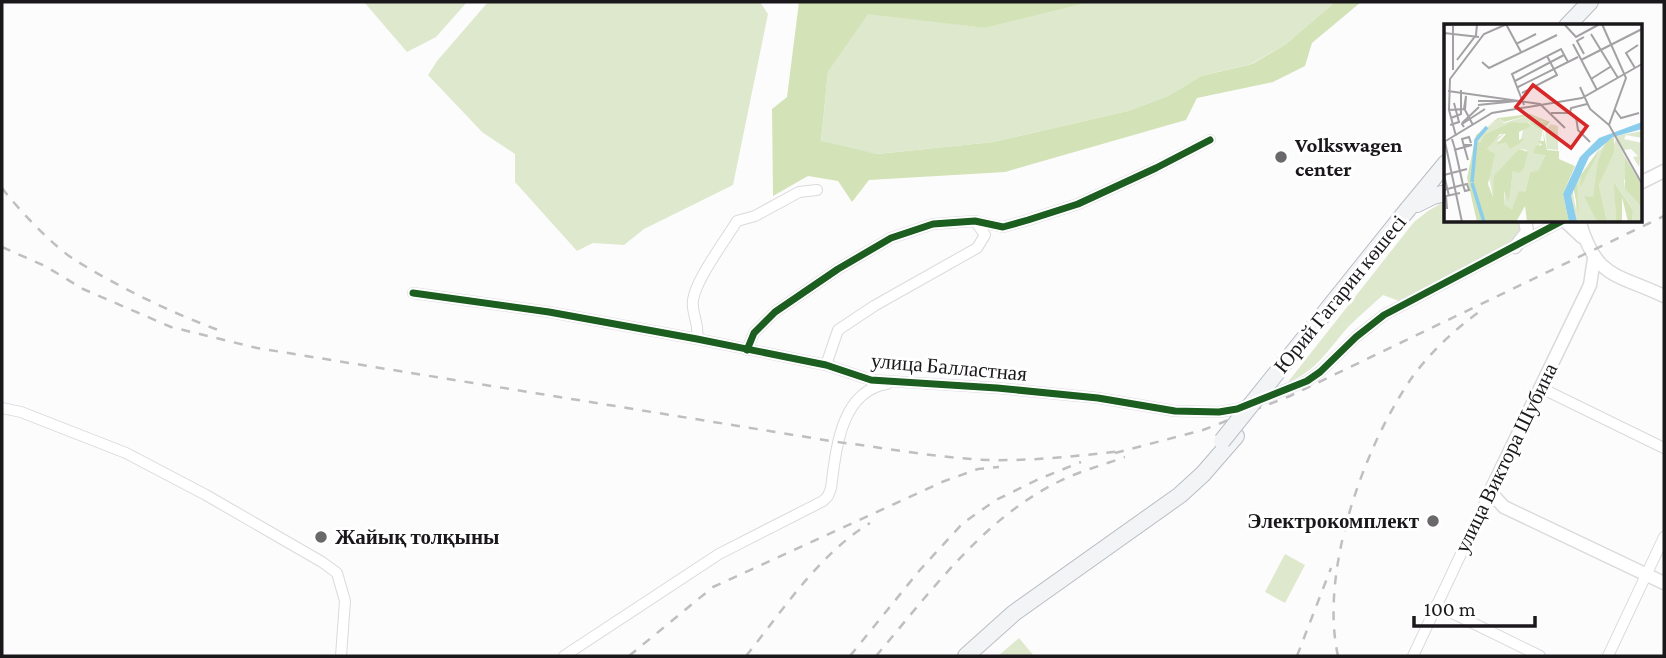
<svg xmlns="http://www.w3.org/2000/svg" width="1666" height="658" viewBox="0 0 1666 658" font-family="'Crimson Pro',serif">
  <rect width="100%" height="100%" fill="#fdfcfd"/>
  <g fill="#dee8cd">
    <path d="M364,2H467L436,37L407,52Z"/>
    <path d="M488,2H760L768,14L733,185L644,229L624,245L593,243L577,251L515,182V154L482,132L428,75L437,61Z"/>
    <path d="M1091,2H1335L1286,44L1251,64L1201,76L1168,96L1128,111L993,142L876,154L821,142L828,72L868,13L985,28Z"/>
    <path d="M1445,201L1446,220L1518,221L1521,225L1519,234L1513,241L1399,301L1383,295C1372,305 1360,315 1349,326C1330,347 1316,372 1288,382L1414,222L1428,211Z"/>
    <path d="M1285,554L1305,565L1285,603L1265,592Z"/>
    <path d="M1019,638L1034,656H998Z"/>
  </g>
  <path fill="#d3e3b7" d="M799,2H1091L985,28L868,14L828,72L821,141L877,154L993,142L1128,111L1168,96L1201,76L1252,64L1286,44L1335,2H1361L1312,43L1305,66L1273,82L1197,98L1186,120L1005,172L869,180L852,202L838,181L808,176L773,196L772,109L787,97Z"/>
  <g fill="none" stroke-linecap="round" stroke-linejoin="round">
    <defs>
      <g id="minor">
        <path d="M413,293L549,312L697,339L826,365L871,380L997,388L1098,398L1175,411L1219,412L1237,409L1307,381L1320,372L1356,337L1384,315L1564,220"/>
        <path d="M697,339C700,324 691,314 693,300C696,279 725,241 737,221L755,216L799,192L817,190"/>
        <path d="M747,350L754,333L775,312L838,269L891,238L933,224L975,221L1003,227L1028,220L1078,204L1156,168L1210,140"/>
        <path d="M826,365L838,330L874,306L977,248L985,235L975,221"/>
        <path d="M1541,388L1664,448"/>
        <path d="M2,408L21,412L126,453L206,495L322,562L337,573L345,601L341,656"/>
        <path d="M1436,605L1540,656"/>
        <path d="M564,656L719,554L823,501L828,496L831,488C836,451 840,391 887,384"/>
        <path d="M1413,656L1492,488"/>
        <path d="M1608,656L1664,537"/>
      </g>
      <g id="tertiary">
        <path d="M1640,183L1664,171"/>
        <path d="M1564,220L1582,237"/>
        <path d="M1579,220C1596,279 1615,273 1664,296"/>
        <path d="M1515,247L1527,232L1525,220"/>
        <path d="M1594,259L1590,285L1492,488V494L1504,507L1664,583"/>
      </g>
      <g id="primary">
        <path d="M1567,26L1590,2"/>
        <path d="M1417,204L1433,196L1446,193"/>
        <path d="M1408,209L1446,163"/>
        <path d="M966,656L1014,613L1180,495L1203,474L1236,436"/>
      </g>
    </defs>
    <use href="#minor" stroke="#dbd9dc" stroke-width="12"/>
    <use href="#tertiary" stroke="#dbd9dc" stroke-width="15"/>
    <use href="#primary" stroke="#babdc4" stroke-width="18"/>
    <use href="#minor" stroke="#fff" stroke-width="10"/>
    <use href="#tertiary" stroke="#fff" stroke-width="12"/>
    <use href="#primary" stroke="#f2f4f6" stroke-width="16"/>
    <g stroke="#bfbfbf" stroke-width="2.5" stroke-dasharray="9 9" stroke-linecap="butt">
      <path d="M2,188C16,207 55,248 75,260C120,288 172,313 221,331"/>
      <path d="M2,247L45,266L83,289L171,327L257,348L837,442C887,448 938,458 988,460C1033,461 1078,456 1122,451"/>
      <path d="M1115,453L1203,430L1290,396L1664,216"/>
      <path d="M629,656L713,587L942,482L978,469L999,467"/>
      <path d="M746,656C784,609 818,555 870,523"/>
      <path d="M850,656L919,571L963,523L996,500L1039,479L1081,462"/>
      <path d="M876,656C930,593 983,518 1060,481C1080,471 1103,465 1125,457"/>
      <path d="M1297,656L1331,568"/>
      <path d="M1338,656C1319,571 1364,446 1413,376C1431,352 1454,330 1479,312"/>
    </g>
    <defs>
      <path id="primary-bridge" d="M1222,441L1408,209"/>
    </defs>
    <use href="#primary-bridge" stroke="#babdc4" stroke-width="18" stroke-linecap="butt"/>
    <use href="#primary-bridge" stroke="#f2f4f6" stroke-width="16"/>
    <defs>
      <g id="cycleway">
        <path d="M413,293L549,312L697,339L826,365L871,380L997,388L1098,398L1175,411L1219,412L1237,409L1307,381L1320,372L1356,337L1384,315L1564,220"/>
        <path d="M747,350L754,333L775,312L838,269L891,238L933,224L975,221L1003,227L1028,220L1078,204L1156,168L1210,140"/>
      </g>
    </defs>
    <use href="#cycleway" stroke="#fff" stroke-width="11"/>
    <use href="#cycleway" stroke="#1b5e20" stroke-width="7"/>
  </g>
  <g fill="#6a686b" stroke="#fff" stroke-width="2.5">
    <circle cx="1281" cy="157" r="7"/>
    <circle cx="1433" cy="521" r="7"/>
    <circle cx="321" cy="537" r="7"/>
  </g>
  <g text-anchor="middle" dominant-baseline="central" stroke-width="6" stroke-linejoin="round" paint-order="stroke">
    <g font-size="21" font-weight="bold" fill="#1b181c" stroke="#fff" text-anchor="start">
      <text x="1295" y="145">Volkswagen<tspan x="1295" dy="24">center</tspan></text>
      <text x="1419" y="521" text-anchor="end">Электрокомплект</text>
      <text x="335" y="537">Жайық толқыны</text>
    </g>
    <g font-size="21" fill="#1b181c" stroke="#fff">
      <text transform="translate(1340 294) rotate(-51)">Юрий Гагарин көшесі</text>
      <text transform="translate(949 367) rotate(5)">улица Балластная</text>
      <text transform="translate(1506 458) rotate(-64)">улица Виктора Шубина</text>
    </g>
  </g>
  <g transform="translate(1444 24)">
    <rect width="198" height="198" fill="#fdfcfd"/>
    <path d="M86,91L103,99L67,98L41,110L27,154L31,116L37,107L56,95L60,99ZM81,98L99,105L94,129L101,130L96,146L86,148L81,168L68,185L60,180L61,161L65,179L69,147L83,126L75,125L55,149L49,173L44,149L50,130L43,125L44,119L62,108L53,117L76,119ZM107,100L114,102V126L103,125L101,106ZM198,107V114L182,111L180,115L198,119L195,143L189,133L194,132L187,125L180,126L172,112ZM172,115L181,133L185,161L180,155L181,165L198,184V198H188L189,186L171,159L172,198H163L155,161ZM162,118L149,173L144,174L153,198H133L126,182L128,165L132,185L133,158Z" fill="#dee8cd"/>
    <path d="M86,90L106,98L99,106L103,126L115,127V135L131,142L119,170L125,198H83L81,182L72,198H33L23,154L32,111L54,94ZM86,91L103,99L67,98L41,110L36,119L31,116L40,104L56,95L60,98ZM83,98L99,106L100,117H94L98,121L92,122L89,129L101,131L95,146L86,148L81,168L75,167L68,185L60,180V167L65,179L69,147L75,149L80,144L84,128L75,125L50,152L49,173L44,160L51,130L43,125L56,110H62L52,121L62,118L66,125L76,119L80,114L75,116V108L87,102ZM170,113V128L155,161L163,198H153L140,172L149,173L154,137L162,118ZM158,121L136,164L137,152L133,158L135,193L129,162ZM181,133L198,162V184L181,165ZM170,158L189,186L188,198H184L178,173V198H172Z" fill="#d3e3b7" fill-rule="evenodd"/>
    <path d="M198,98V105L169,113L145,133L127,172L133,198H125L119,170L136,133L155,114Z" fill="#8acded"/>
    <path fill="none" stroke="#8acded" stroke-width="3.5" d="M28,158L32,116L43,103M28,159L40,198"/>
    <path fill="none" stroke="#a3a1a3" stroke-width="2" d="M62,0L77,28M120,0L132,13L154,1M158,0L182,54L165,101L198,160M0,1L44,0M0,9L35,13M147,10L174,54M72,20L92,10M129,20L153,66M140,30L133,17L140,13M13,36L32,11L33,0M137,36L198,5M38,38L45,44L113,11M191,44L182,29L194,21M9,46V0M147,55L166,43M71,57L120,31M74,63L134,33M136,63L146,85L165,101M4,67L96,80L121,104M78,69L113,51L103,32M34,77H66M34,81L73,77M80,81L68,50L117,25L124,38M5,86L6,55L40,10L63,0M171,86L177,94L195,89M107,89H127L132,93M126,89L127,84L143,80M132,93L134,106L146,118M7,94L17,90V66M18,99L35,83M6,101L15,98L10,79M20,103L18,100L41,85M12,112L5,86L20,85L22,72L21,86L29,101M0,118L48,89L138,74L198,40M1,118L18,198M10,126L28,121H20M24,136L18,115L25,113L27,119M0,166L18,161H19L23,160L25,166L21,167L19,161L11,125L8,115M5,172L0,151L23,145M3,185L2,172L16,169"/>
    <path fill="#d62828" fill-opacity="0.15" stroke="#d62828" stroke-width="3.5" d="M89,61L143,102L127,124L72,83Z"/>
    <rect width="198" height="198" fill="none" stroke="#1b181c" stroke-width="3.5"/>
  </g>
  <rect width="1666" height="658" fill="none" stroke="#1b181c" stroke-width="7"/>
  <path d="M1414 616v10h121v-10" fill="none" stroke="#1b181c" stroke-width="3.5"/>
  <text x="1424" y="616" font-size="21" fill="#1b181c" stroke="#ffffff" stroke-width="5" paint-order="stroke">100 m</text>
</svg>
